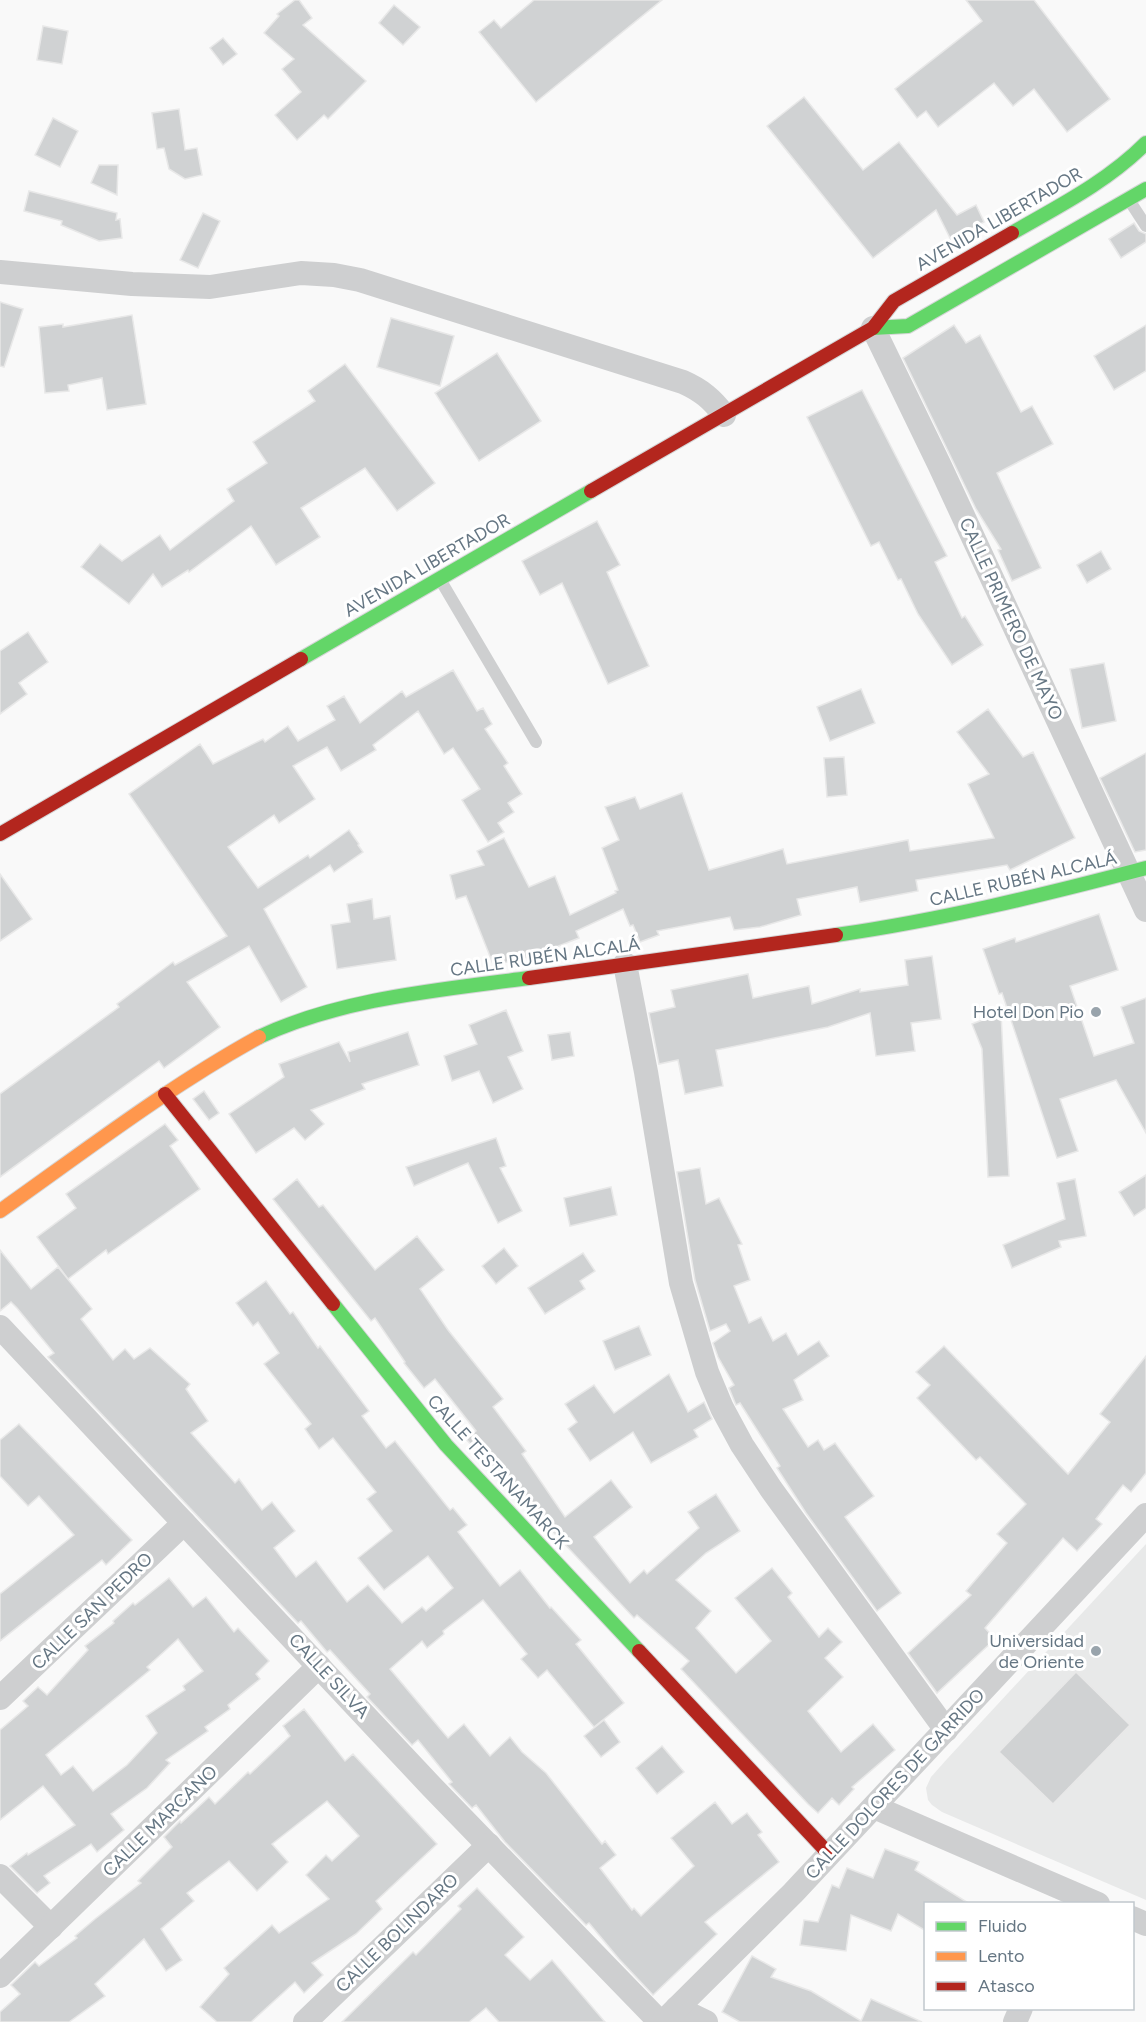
<svg xmlns="http://www.w3.org/2000/svg" width="1146" height="2022" viewBox="0 0 1146 2022" font-family="Figtree,sans-serif">
  <rect width="100%" height="100%" fill="#f9f9f9"/>
  <path fill="#e8e9e9" d="M1146,1544V1900L942,1812L932,1805L928,1800L926,1788L931,1777L947,1759Z"/>
  <g fill="#d0d2d3" stroke="#e8e8e8" stroke-width="1.5" fill-rule="evenodd">
    <path d="M295,0H299L312,18L303,25L366,81L328,119L324,115L297,140L275,115L301,92L282,69L294,59L264,33L279,16L277,14Z"/>
    <path d="M534,0H662L536,102L479,32L494,20L501,28Z"/>
    <path d="M966,0H1034L1110,99L1067,132L1034,89L1013,106L994,83L938,127L926,111L917,118L895,89L982,21Z"/>
    <path d="M394,5L420,27L403,45L379,23Z"/>
    <path d="M43,26L68,31L62,64L37,60Z"/>
    <path d="M223,38L237,54L223,65L210,48Z"/>
    <path d="M804,97L863,170L899,142L957,215L976,205L984,222L951,240L936,210L873,258L767,126Z"/>
    <path d="M179,109L185,150L197,148L202,175L185,179L169,169L164,148L157,149L152,113Z"/>
    <path d="M53,118L78,131L60,167L35,155Z"/>
    <path d="M99,165H118L117,195L91,183Z"/>
    <path d="M29,191L117,213L116,220L120,219L122,238L99,241L61,225L62,221L24,211Z"/>
    <path d="M203,213L220,221L198,268L180,260Z"/>
    <path d="M1134,223L1139,231L1146,234V242L1121,258L1109,239Z"/>
    <path d="M0,302L23,309L4,367L0,366Z"/>
    <path d="M132,315L146,404L107,410L102,378L68,385L69,391L45,393L39,327L63,324V327Z"/>
    <path d="M391,318L454,336L440,386L377,367Z"/>
    <path d="M954,325L966,343L980,335L1021,412L1032,406L1053,444L997,473L1041,568L1012,581L998,550L1001,549L976,509L903,358Z"/>
    <path d="M1146,325V371L1114,390L1094,356Z"/>
    <path d="M497,353L541,421L479,461L435,393Z"/>
    <path d="M345,364L435,483L397,511L365,468L301,508L320,537L276,565L251,526L189,572L188,570L162,587L153,574L129,604L81,567L100,544L122,561L160,535L170,550L234,501L227,489L267,463L253,442L315,401L308,391Z"/>
    <path d="M862,390L947,556L935,562L962,618L965,616L983,645L952,665L918,614L901,579L898,580L879,542L871,546L807,417Z"/>
    <path d="M597,521L620,565L607,572L649,666L608,684L562,583L540,595L522,561Z"/>
    <path d="M1101,551L1111,569L1087,583L1077,565Z"/>
    <path d="M28,632L48,662L19,683L27,694L0,714V651Z"/>
    <path d="M1104,663L1116,721L1082,728L1070,669Z"/>
    <path d="M453,670L477,711L483,708L492,724L485,729L508,763L504,766L522,794L508,803L514,812L498,823L504,832L488,842L462,800L480,789L453,748L444,754L418,711L373,745L376,750L341,771L327,747L293,766L315,799L279,823L274,815L228,847L258,888L308,855L310,858L349,830L359,844L358,845L363,852L334,872L330,865L264,909L307,987L281,1002L249,946L187,982L220,1027L164,1068L159,1061L0,1177V1094L119,1007L117,1004L173,962L175,965L227,936L129,794L200,744L213,764L263,739L265,742L288,726L298,741L335,720L327,706L344,696L360,723L402,691L406,697Z"/>
    <path d="M861,689L875,723L830,741L817,707Z"/>
    <path d="M988,709L1023,757L1033,752L1075,838L1010,870L1007,865L916,880L918,891L860,902L857,887L797,899L801,915L760,927L734,930L730,917L657,931L659,935L640,942L633,925L630,926L623,909L576,931L579,938L523,960L493,964L466,896L456,899L450,875L484,865L477,851L504,838L529,887L555,876L570,915L616,893L615,891L618,890L602,848L619,840L605,807L635,797L640,809L682,793L709,870L783,849L787,864L908,840L910,851L994,838L968,784L989,774L957,732Z"/>
    <path d="M1146,753V850L1135,852L1100,778Z"/>
    <path d="M844,757L847,795L827,797L824,758Z"/>
    <path d="M0,874L32,919L0,941Z"/>
    <path d="M372,899L374,919L390,916L396,960L337,969L331,925L350,922L347,904Z"/>
    <path d="M1099,914L1118,970L1070,986L1094,1056L1134,1043L1121,1007L1146,998V1133L1116,1080L1060,1099L1078,1151L1057,1158L1002,993L999,994L983,949L1015,938L1016,942Z"/>
    <path d="M932,956L941,1019L911,1023L915,1051L876,1056L870,1013L828,1027L716,1050L723,1086L685,1094L678,1060L659,1064L649,1013L675,1007L671,990L748,974L753,998L809,986L812,1004L860,989V992L908,985L905,960Z"/>
    <path d="M506,1010L523,1051L508,1057L523,1089L493,1103L479,1071L452,1081L444,1056L477,1044L469,1025Z"/>
    <path d="M1001,1013L1009,1176L988,1177L982,1049L972,1024Z"/>
    <path d="M408,1032L419,1065L362,1084L365,1089L311,1110L324,1124L305,1140L294,1128L256,1153L229,1114L284,1077L279,1064L339,1042L350,1062L348,1052Z"/>
    <path d="M570,1032L574,1056L552,1060L548,1035Z"/>
    <path d="M204,1091L219,1113L209,1120L193,1099Z"/>
    <path d="M165,1124L178,1140L170,1146L200,1189L108,1254L106,1250L68,1279L37,1237L76,1208L66,1194Z"/>
    <path d="M496,1138L506,1166L500,1168L522,1211L498,1223L468,1163L414,1186L406,1167Z"/>
    <path d="M700,1168L706,1204L719,1198L742,1244L738,1245L750,1280L734,1286L749,1323L761,1317L773,1341L786,1333L798,1355L819,1341L829,1356L794,1380L803,1400L783,1409L808,1447L818,1440L824,1450L835,1443L874,1496L845,1517L901,1593L877,1611L806,1513L777,1468L780,1466L740,1403L736,1405L729,1388L734,1385L718,1357L713,1343L730,1331L726,1324L710,1331L695,1280L677,1172Z"/>
    <path d="M1146,1175V1208L1134,1216L1119,1192Z"/>
    <path d="M297,1179L319,1207L323,1205L375,1270L417,1236L444,1270L420,1289L448,1330L503,1399L493,1407L526,1451L522,1454L565,1517L611,1480L632,1507L594,1537L630,1583L644,1570L647,1574L699,1528L688,1512L716,1494L740,1531L706,1553L676,1580L711,1611L696,1628L736,1673L771,1641L735,1598L772,1568L792,1593L788,1597L819,1637L828,1628L842,1642L825,1658L843,1677L808,1711L841,1752L873,1724L895,1750L852,1787L854,1789L839,1805L832,1798L818,1813L808,1804L681,1669L689,1661L637,1615L634,1618L466,1439L476,1431L435,1379L424,1388L404,1363L405,1362L375,1318L371,1321L273,1199Z"/>
    <path d="M1075,1179L1086,1236L1059,1241L1061,1247L1012,1268L1003,1245L1065,1219L1057,1183Z"/>
    <path d="M611,1187L617,1215L570,1226L564,1198Z"/>
    <path d="M504,1248L518,1266L496,1284L482,1266Z"/>
    <path d="M0,1250L31,1289L58,1267L92,1309L81,1319L113,1360L125,1349L134,1359L150,1348L190,1384L186,1389L208,1421L191,1433L235,1483L239,1479L262,1510L272,1502L295,1531L274,1548L296,1577L316,1561L347,1602L368,1585L402,1623L422,1607L426,1611L453,1588L428,1556L384,1590L358,1558L392,1531L367,1499L376,1492L333,1438L319,1449L305,1429L311,1424L264,1364L279,1353L258,1322L253,1326L236,1303L266,1281L290,1314L293,1312L318,1348L320,1346L369,1411L362,1416L386,1448L395,1441L450,1510L453,1508L467,1525L458,1532L500,1586L520,1570L550,1608L551,1607L581,1640L576,1644L624,1703L594,1727L547,1670L538,1678L521,1659L527,1654L483,1600L443,1631L444,1634L427,1648L422,1641L390,1669L448,1738L464,1724L490,1756L510,1737L522,1752L546,1773L602,1844L605,1841L616,1855L600,1868L632,1910L634,1908L641,1916L694,1866L671,1838L715,1802L732,1824L747,1813L762,1832L758,1835L779,1862L705,1922L717,1934L653,1995L619,1959L589,1923L586,1925L505,1842L476,1805L472,1808L449,1784L452,1782L418,1740L412,1745L367,1697L370,1694L330,1650L327,1652L301,1621L298,1623L48,1357L54,1353L17,1308L11,1302L0,1311Z"/>
    <path d="M583,1253L595,1271L580,1281L585,1289L545,1314L528,1288Z"/>
    <path d="M639,1326L651,1355L615,1370L603,1341Z"/>
    <path d="M944,1346L1068,1474L1110,1422L1100,1414L1146,1356V1473L1131,1492L1123,1485L1096,1519L1102,1524L1077,1551L1063,1538L985,1628L995,1639L937,1693L908,1653L971,1595L966,1591L1007,1543L997,1534L1026,1504L980,1457L976,1460L917,1398L930,1385L916,1372Z"/>
    <path d="M669,1374L688,1412L704,1402L712,1419L694,1430L698,1437L651,1463L633,1432L590,1461L568,1429L577,1422L565,1404L594,1385L614,1413Z"/>
    <path d="M19,1424L132,1540L106,1565L102,1560L0,1641V1594L74,1535L39,1496L28,1506L0,1476V1440Z"/>
    <path d="M169,1578L193,1607L206,1597L234,1632L238,1628L269,1661L256,1674L260,1679L228,1705L230,1709L205,1727L208,1731L166,1760L170,1763L147,1788L111,1814L124,1830L97,1852L91,1844L44,1876L50,1883L37,1893L10,1866L27,1853L28,1855L75,1825L43,1786L0,1820V1730L28,1706L23,1701L38,1687L47,1695L88,1650L85,1646L114,1623L113,1621L133,1603L135,1605ZM178,1639L203,1671L183,1686L185,1690L146,1716L157,1733L127,1765L93,1791L73,1766L61,1775L46,1755L150,1670L147,1667Z"/>
    <path d="M1076,1672L1130,1725L1053,1804L999,1752Z"/>
    <path d="M304,1709L345,1761L353,1754L437,1844L376,1901L382,1909L356,1934L312,1963L323,1975L304,1993L295,1982L251,2022H217L200,2007L229,1974L224,1968L272,1925L279,1933L329,1899L306,1875L326,1855L332,1861L359,1836L327,1801L272,1844L288,1862L257,1891L229,1861L187,1893L194,1901L161,1929L182,1960L166,1971L144,1939L95,1984L105,1996L69,2022H0V2012L20,1994L11,1985L35,1962L39,1966L77,1938L75,1936L95,1919L141,1883L138,1881L172,1847L164,1837L180,1821L181,1823L209,1797L215,1804L248,1772L250,1774L290,1736L283,1726Z"/>
    <path d="M604,1720L620,1742L601,1757L584,1736Z"/>
    <path d="M662,1746L684,1772L657,1794L636,1768Z"/>
    <path d="M885,1849L919,1862L915,1870L970,1904H926V1931L898,1914L891,1931L851,1915L846,1951L800,1945L804,1920L818,1922L832,1885L839,1888L847,1868L873,1878Z"/>
    <path d="M477,1888L524,1937L505,1955L530,1980L552,1960L605,2022H499L486,2008L469,2022H342L413,1952L416,1955L461,1909L458,1906Z"/>
    <path d="M752,1956L776,1969L771,1977L811,1991L861,2021L871,1999L922,2022H740L722,2012Z"/>
  </g>
  <g fill="none" stroke-linecap="round" stroke-linejoin="round">
    <defs>
      <g id="fast">
        <path d="M1012,233C1059,206 1107,182 1146,143"/>
        <path d="M873,328L908,326L1146,189"/>
        <path d="M301,659L591,491"/>
        <path d="M836,935C941,920 1043,895 1146,868"/>
        <path d="M259,1037C342,998 440,990 529,978"/>
        <path d="M333,1304L446,1445L639,1651"/>
      </g>
      <path id="slow" d="M0,1211C85,1151 168,1087 259,1037"/>
      <g id="jam">
        <path d="M591,491L873,328L894,301L1012,233"/>
        <path d="M0,834L301,659"/>
        <path d="M529,978L836,935"/>
        <path d="M165,1094L333,1304"/>
        <path d="M639,1651L829,1854"/>
      </g>
    </defs>
    <use href="#fast" stroke="#d5d6d7" stroke-width="16"/>
    <use href="#slow" stroke="#d5d6d7" stroke-width="16"/>
    <use href="#jam" stroke="#d5d6d7" stroke-width="16"/>
    <g stroke="#cecfd0" stroke-width="12">
      <path d="M1129,200L1146,226"/>
      <path d="M441,581L536,742"/>
    </g>
    <g stroke="#cecfd0" stroke-width="24">
      <path d="M0,272L132,284L210,287L301,273L334,275L360,280L683,382C701,390 712,399 724,415"/>
      <path d="M873,328L939,464L1146,910"/>
      <path d="M625,964L646,1072L681,1283L707,1372L722,1408L742,1445L771,1489L946,1730"/>
      <path d="M0,1327L431,1786L660,2022"/>
      <path d="M0,1698L184,1523"/>
      <path d="M874,1807L1098,1904"/>
      <path d="M0,1876L51,1927"/>
      <path d="M1132,1918L1146,1924"/>
      <path d="M0,1976L319,1666"/>
      <path d="M677,2008L706,2022"/>
      <path d="M305,2022L489,1845"/>
      <path d="M663,2022L793,1893L1146,1515"/>
      <path d="M1015,2022L1021,2008"/>
    </g>
    <use href="#fast" stroke="#63d668" stroke-width="14"/>
    <use href="#slow" stroke="#ff974d" stroke-width="14"/>
    <use href="#jam" stroke="#b3261e" stroke-width="14"/>
  </g>
  <g fill="#99a4ac" stroke="#fff" stroke-width="2">
    <circle cx="1096" cy="1012" r="6"/>
    <circle cx="1096" cy="1651" r="6"/>
  </g>
  <g text-anchor="middle" dominant-baseline="central" stroke-width="6" stroke-linejoin="round" paint-order="stroke">
    <g font-size="18" fill="#657683" stroke="#fff">
      <text transform="translate(999 219) rotate(-30)">AVENIDA LIBERTADOR</text>
      <text transform="translate(427 565) rotate(-30)">AVENIDA LIBERTADOR</text>
      <text transform="translate(1011 619) rotate(65)">CALLE PRIMERO DE MAYO</text>
      <text transform="translate(1023 879) rotate(-13)">CALLE RUBÉN ALCALÁ</text>
      <text transform="translate(545 957) rotate(-8)">CALLE RUBÉN ALCALÁ</text>
      <text transform="translate(498 1472) rotate(48)">CALLE TESTANAMARCK</text>
      <text transform="translate(92 1611) rotate(-44)">CALLE SAN PEDRO</text>
      <text transform="translate(329 1676) rotate(47)">CALLE SILVA</text>
      <text transform="translate(895 1784) rotate(-47)">CALLE DOLORES DE GARRIDO</text>
      <text transform="translate(160 1821) rotate(-44)">CALLE MARCANO</text>
      <text transform="translate(397 1933) rotate(-44)">CALLE BOLINDARO</text>
    </g>
    <g font-size="18" fill="#657683" stroke="#fff" text-anchor="end">
      <text x="1084" y="1012">Hotel Don Pio</text>
      <text x="1084" y="1641">Universidad<tspan x="1084" dy="21">de Oriente</tspan></text>
    </g>
  </g>
  <rect x="924" y="1902" width="210" height="108" fill="#ffffff" stroke="#c1c8cd" stroke-width="1.5"/>
  <rect x="936" y="1922" width="30" height="9" fill="#63d668" stroke="#c1c8cd" stroke-width="1.5"/>
  <text x="978" y="1932" font-size="18" fill="#657683">Fluido</text>
  <rect x="936" y="1952" width="30" height="9" fill="#ff974d" stroke="#c1c8cd" stroke-width="1.5"/>
  <text x="978" y="1962" font-size="18" fill="#657683">Lento</text>
  <rect x="936" y="1982" width="30" height="9" fill="#b3261e" stroke="#c1c8cd" stroke-width="1.5"/>
  <text x="978" y="1992" font-size="18" fill="#657683">Atasco</text>
</svg>
